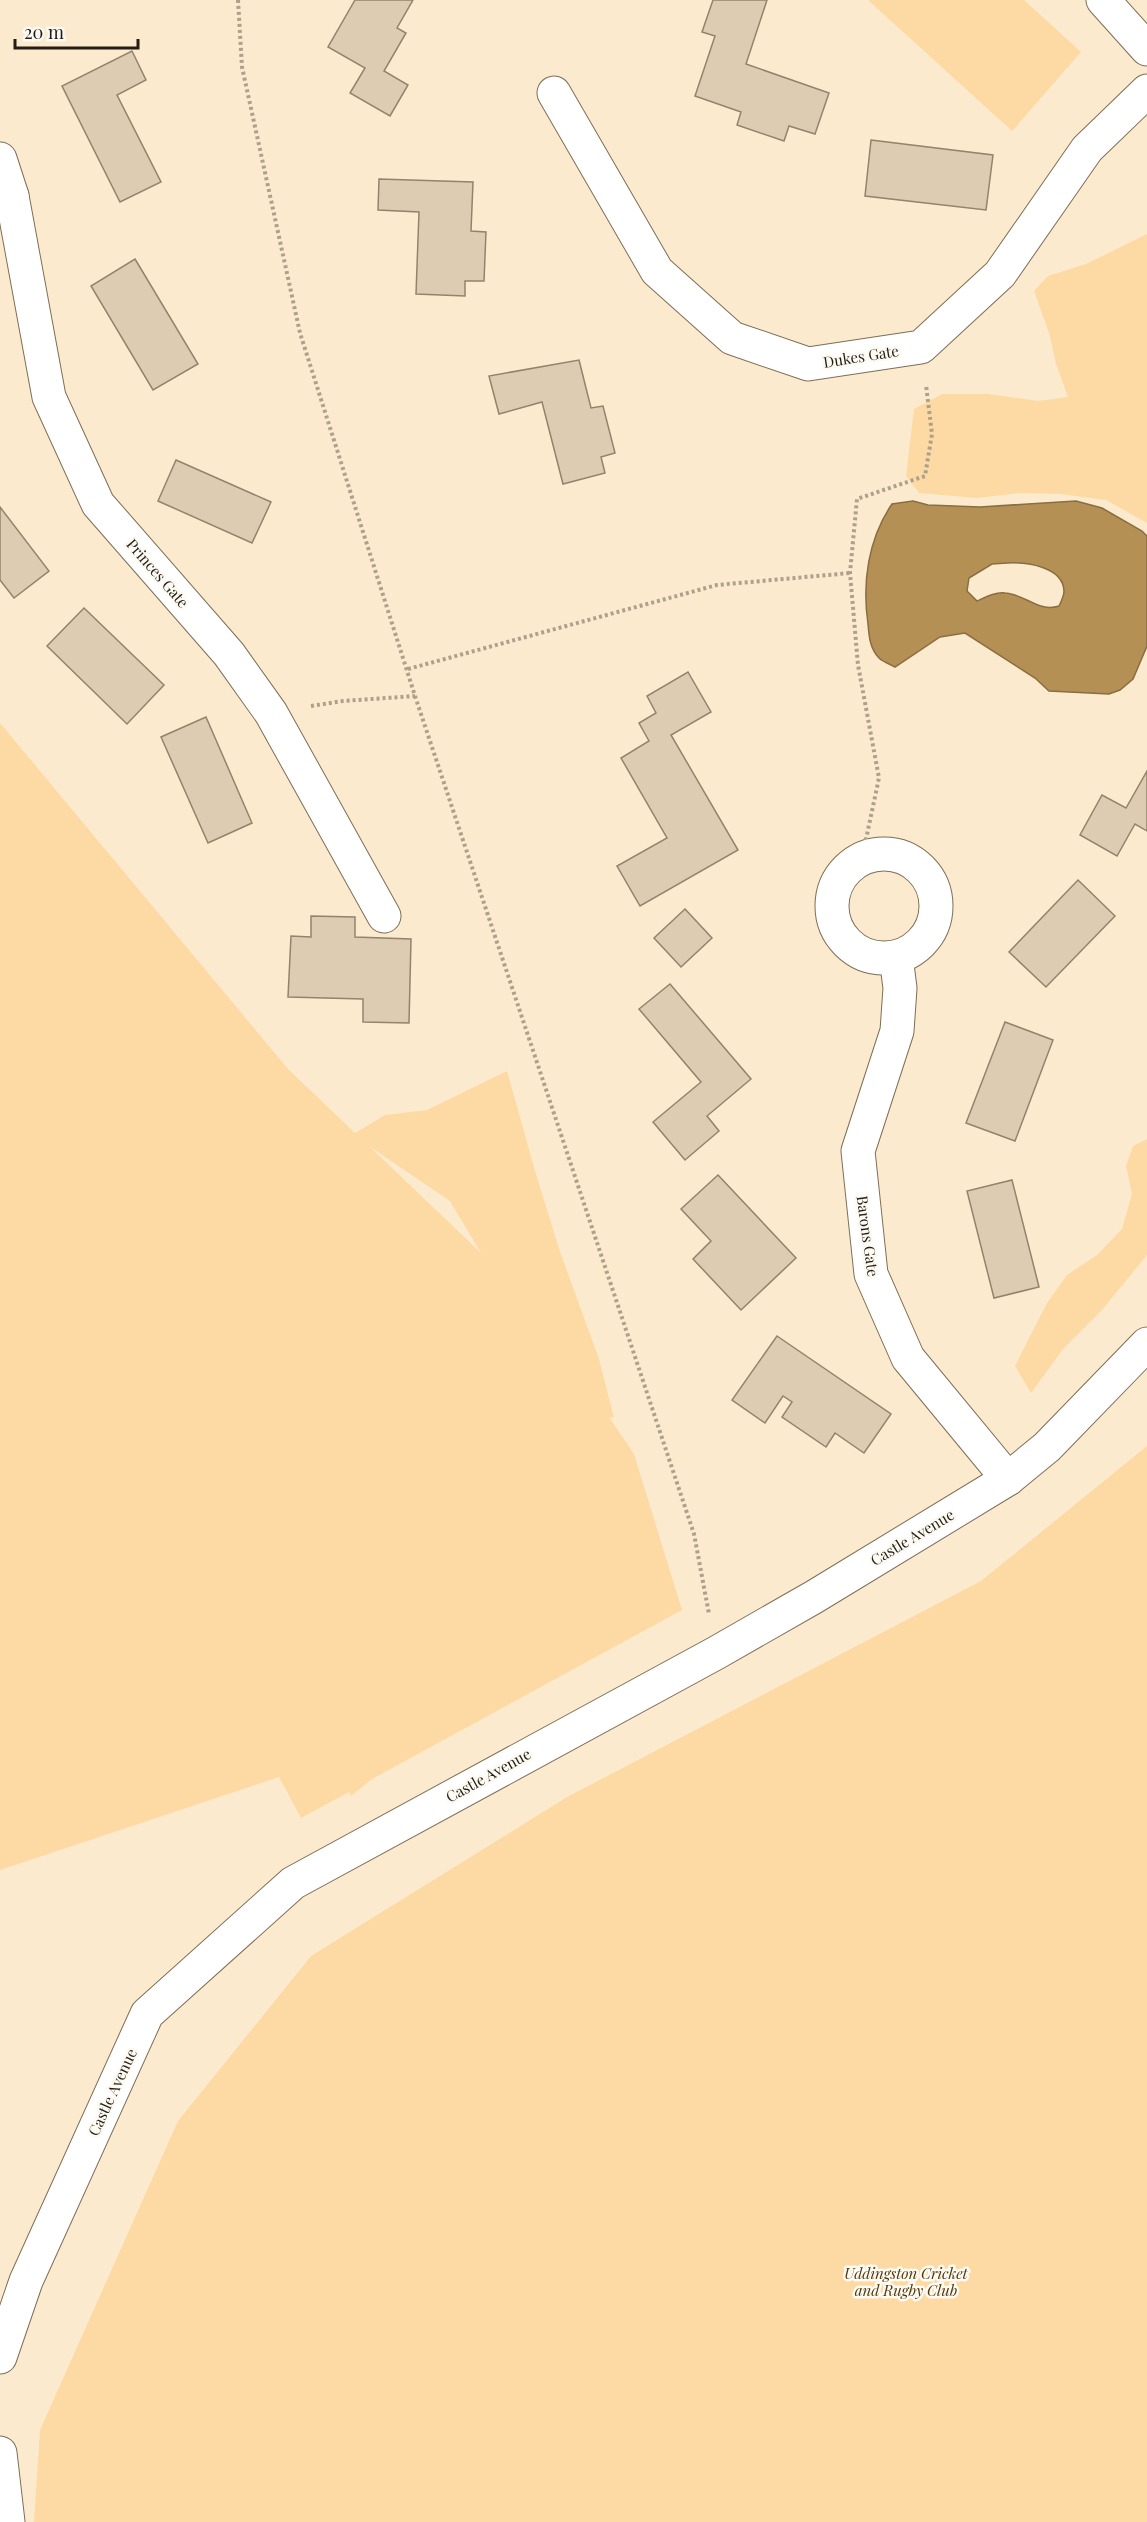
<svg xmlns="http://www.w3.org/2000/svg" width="1147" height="2522" viewBox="0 0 1147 2522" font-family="'Playfair Display',serif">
  <rect width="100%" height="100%" fill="#fceacf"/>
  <g fill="#fddaa3" fill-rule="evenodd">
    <path d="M868,0H1024L1081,52L1012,131Z"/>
    <path d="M1147,234V523L1106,500L1061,494L1021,493L977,498L919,493L906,476L914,409L942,394H989L1038,401L1068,397L1056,364L1050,336L1034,291L1048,276L1086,264Z"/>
    <path d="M0,723L288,1069L355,1133L385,1115L427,1110L507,1071L535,1171L560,1252L599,1359L614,1418L609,1417L634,1454L682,1610L372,1779L351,1796L349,1792L301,1818L279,1777L0,1870ZM369,1146L450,1201L481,1253Z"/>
    <path d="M1147,1139V1255L1102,1310L1063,1349L1031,1393L1015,1366L1047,1303L1067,1275L1097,1255L1122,1229L1132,1194L1126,1166L1133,1146Z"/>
    <path d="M1147,1446V2522H34L40,2430L178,2121L311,1956L567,1797L981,1581Z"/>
  </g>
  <path fill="#b59055" stroke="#896e41" stroke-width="1.5" fill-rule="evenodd" d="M913,501L928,505L980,507L1076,501L1102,508L1142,531L1147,536V646L1133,679L1120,690L1109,694L1049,691L1035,678L965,633L940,637L895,667C890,664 883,662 879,658C870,649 869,636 868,624C862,583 868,539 892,504ZM1007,563C1025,562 1063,566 1064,591C1064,596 1061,602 1059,606C1039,613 1025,594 1005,593C995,592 986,597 977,601L967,591L969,578L992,564Z"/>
  <g fill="#ddccb1" stroke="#93836b" stroke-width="1.5">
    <path d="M355,0H413L397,28L406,33L384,71L408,85L390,116L350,93L365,68L328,47Z"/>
    <path d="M713,0H767L746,64L829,93L815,134L789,126L784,141L737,125L741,112L695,96L715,36L702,32Z"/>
    <path d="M132,51L146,80L117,95L161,182L120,202L62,86Z"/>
    <path d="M871,140L993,155L986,210L865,196Z"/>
    <path d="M379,179L473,182L471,231L486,232L484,281H465V296L416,294L419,212L378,210Z"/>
    <path d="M135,259L198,364L153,390L91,286Z"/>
    <path d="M579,360L591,408L603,406L615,453L601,457L605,473L563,484L542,402L499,414L489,376Z"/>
    <path d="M176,460L271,502L252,543L158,501Z"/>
    <path d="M0,507L49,571L14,598L0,580Z"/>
    <path d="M84,608L164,685L127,724L47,646Z"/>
    <path d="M688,672L711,712L671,735L738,850L640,906L617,866L667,838L621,758L649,741L639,723L656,713L647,696Z"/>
    <path d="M206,717L252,823L208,843L161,737Z"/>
    <path d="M1147,771V831L1135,824L1117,856L1080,835L1102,795L1126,808Z"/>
    <path d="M1078,880L1115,916L1046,987L1009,952Z"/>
    <path d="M685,909L712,938L681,967L654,938Z"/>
    <path d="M311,916L355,917V937L411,939L409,1023L363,1022V999L288,997L291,936L311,937Z"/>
    <path d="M670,984L751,1079L707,1116L719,1131L685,1160L653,1122L701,1082L639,1009Z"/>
    <path d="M1005,1022L1053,1040L1015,1141L966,1123Z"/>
    <path d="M718,1175L796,1258L741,1310L693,1259L711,1241L681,1209Z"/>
    <path d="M1012,1180L1039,1287L994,1298L967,1191Z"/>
    <path d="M777,1336L891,1414L864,1453L835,1433L826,1447L782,1417L792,1402L783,1396L765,1423L732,1400Z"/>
  </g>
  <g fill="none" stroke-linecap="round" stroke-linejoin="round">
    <defs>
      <g id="minor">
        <path d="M554,93L657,271L732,338L808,364L921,347L1000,274L1087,149L1147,91"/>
        <path d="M0,159L12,196"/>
        <path d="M0,197L12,196L49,397L98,504L229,654L271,713L384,916"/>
        <circle cx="884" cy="906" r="52"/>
        <path d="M896,957L900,988L897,1031L858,1151L871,1274L908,1358L1008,1479"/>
      </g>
      <g id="tertiary">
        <path d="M1103,0L1147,49"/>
        <path d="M0,2357L26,2281L147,2014L293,1883L716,1653L814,1597L1008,1479L1047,1447L1147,1344"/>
        <path d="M0,2453L8,2522"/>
      </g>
    </defs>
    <use href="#minor" stroke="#7d6e56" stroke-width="35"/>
    <use href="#tertiary" stroke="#7d6e56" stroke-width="35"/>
    <g stroke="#aea08b" stroke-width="4" stroke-dasharray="3 3" stroke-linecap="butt">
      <path d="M238,0L242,67L300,333L415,696L694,1534L709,1614"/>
      <path d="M408,669L717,585L850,573"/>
      <path d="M311,706L343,701L415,696"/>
      <path d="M862,858L879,778L858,665L850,573L857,499L925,476L932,434L926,385"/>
    </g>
    <use href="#minor" stroke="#fff" stroke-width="33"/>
    <use href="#tertiary" stroke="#fff" stroke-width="33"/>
  </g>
  <g text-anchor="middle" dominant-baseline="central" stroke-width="5" stroke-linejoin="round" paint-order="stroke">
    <g font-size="15" fill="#231d13" stroke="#fdfaf4">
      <text transform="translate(861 356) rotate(-9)">Dukes Gate</text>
      <text transform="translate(158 573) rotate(49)">Princes Gate</text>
      <text transform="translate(868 1236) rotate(82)">Barons Gate</text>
      <text transform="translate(912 1537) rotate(-31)">Castle Avenue</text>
      <text transform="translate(488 1775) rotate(-29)">Castle Avenue</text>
      <text transform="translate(112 2092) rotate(-65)">Castle Avenue</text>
    </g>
    <g font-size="15" font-style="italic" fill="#513705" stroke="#fdfaf4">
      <text x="906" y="2273">Uddingston Cricket<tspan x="906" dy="17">and Rugby Club</tspan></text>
    </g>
  </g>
  <path d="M15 39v9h123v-9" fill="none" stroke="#231d13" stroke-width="3"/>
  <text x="24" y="39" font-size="18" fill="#231d13" stroke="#fdfaf4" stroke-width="4.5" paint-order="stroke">20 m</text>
</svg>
